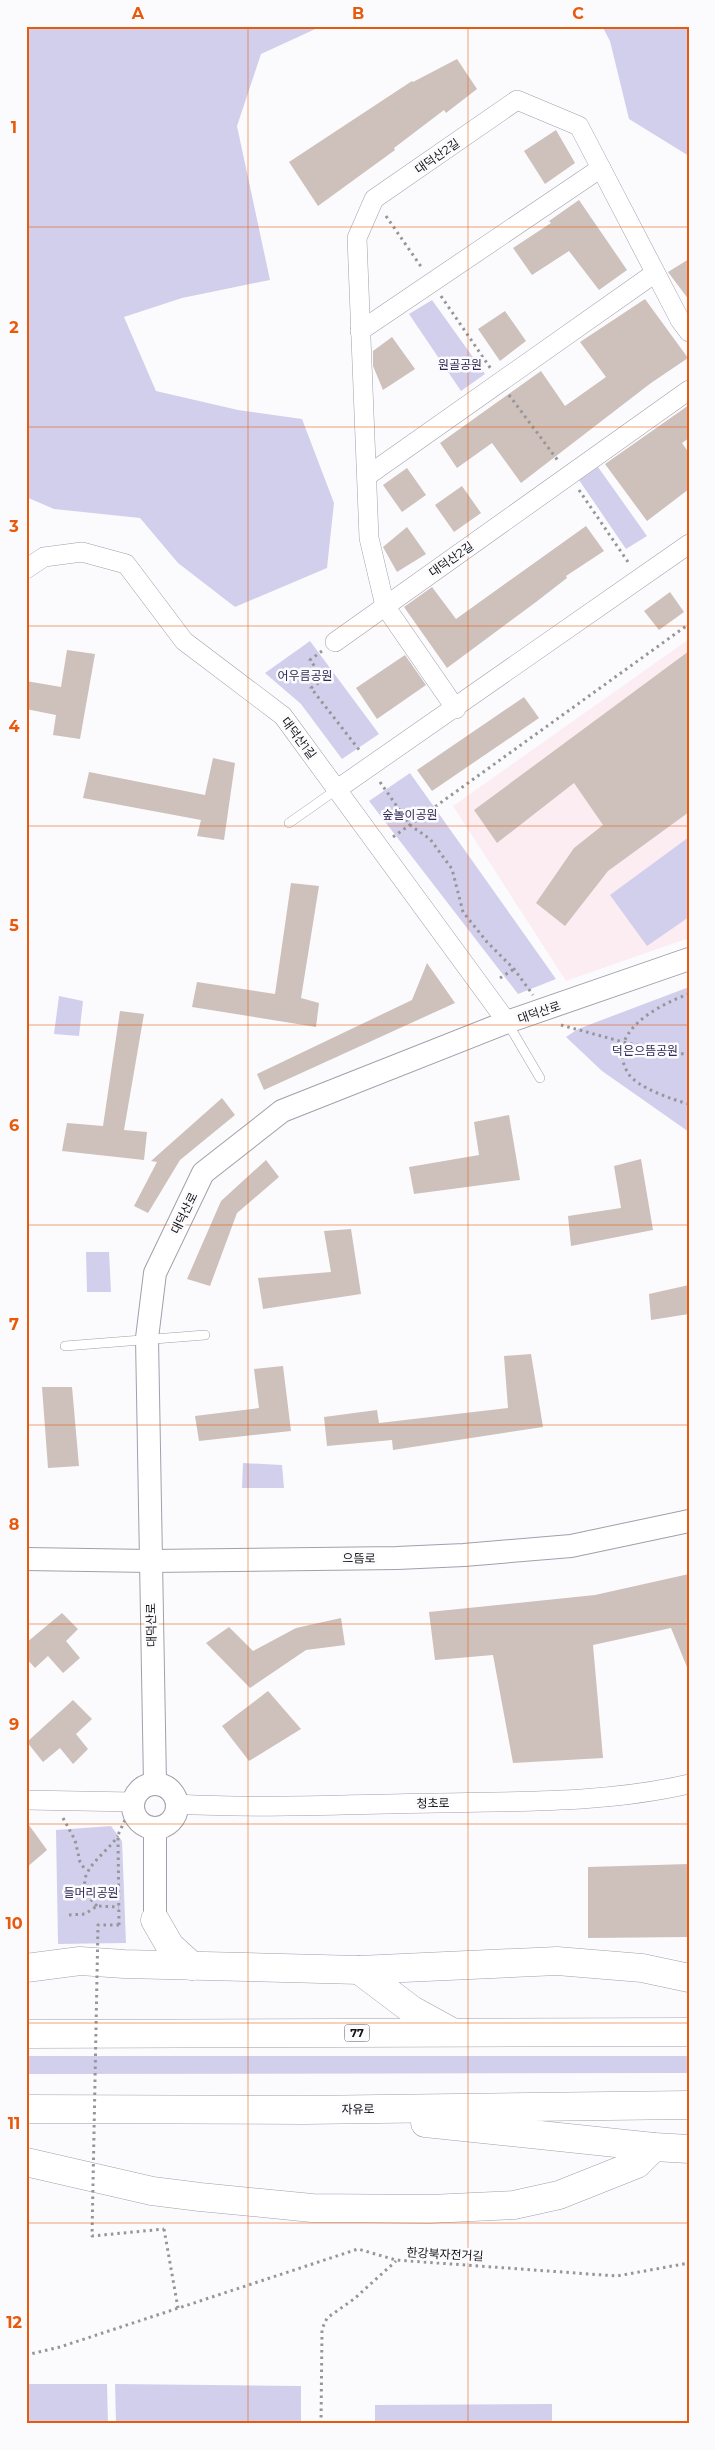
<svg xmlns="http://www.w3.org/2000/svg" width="715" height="2450" viewBox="0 0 715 2450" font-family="Montserrat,'Noto Sans KR',sans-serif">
  <rect width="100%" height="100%" fill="#fbfbfe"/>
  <path fill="#fcedf2" d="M689,639V938L566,981L453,806Z"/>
  <g fill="#d2cfec">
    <path d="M26,26H322L261,54L237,126L270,280L182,298L124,317L156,391L238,410L302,419L334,503L327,568L235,607L178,563L140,518L54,509L26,497Z"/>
    <path d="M602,26H689V156L629,119L610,41Z"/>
    <path d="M432,300L485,374L461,391L409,314Z"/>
    <path d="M598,467L647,536L626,549L579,480Z"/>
    <path d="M310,641L379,734L342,759L301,704L265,673Z"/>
    <path d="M410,773L556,979L518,994L369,801Z"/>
    <path d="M689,837V917L647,946L610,895Z"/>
    <path d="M689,987V1132L602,1071L566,1037L578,1029Z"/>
    <path d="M59,996L83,1001L79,1036L54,1034Z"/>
    <path d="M86,1252H109L111,1292H87Z"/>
    <path d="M243,1463L282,1465L284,1488H242Z"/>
    <path d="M111,1826L122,1841L126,1943L58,1944L56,1830Z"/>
    <path d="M26,2056H689V2073L26,2074Z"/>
    <path d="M26,2384H107L108,2424H26Z"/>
    <path d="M115,2384L301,2386V2424H116Z"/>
    <path d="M552,2404V2424H375V2405Z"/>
  </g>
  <g fill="#cec0ba">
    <path d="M457,59L477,89L446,113L444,110L394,148L395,150L318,206L289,162L412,81L413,82Z"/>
    <path d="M556,130L575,163L545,184L524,151Z"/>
    <path d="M579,200L627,270L599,290L569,251L532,275L513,248L551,223L549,221Z"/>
    <path d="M689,259V300L668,272Z"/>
    <path d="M645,299L688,358L651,383L521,483L492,443L457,468L440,443L541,371L565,406L606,377L580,342Z"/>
    <path d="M505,311L526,341L500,361L478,329Z"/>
    <path d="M392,337L415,369L383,390L373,366V351Z"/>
    <path d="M689,405V438L682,443L689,453V489L647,521L605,464Z"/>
    <path d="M407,468L426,495L402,512L383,485Z"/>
    <path d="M462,486L481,513L454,532L435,505Z"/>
    <path d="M586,526L604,551L566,576L567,578L536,602L447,668L404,607L432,587L456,619Z"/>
    <path d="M407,527L426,554L397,572L383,547Z"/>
    <path d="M670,592L684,612L659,630L644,611Z"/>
    <path d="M67,650L95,654L80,739L53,735L56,715L26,709V681L61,687Z"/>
    <path d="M689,651V812L608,871L565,926L536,903L574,848L603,825L574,783L497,843L474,810Z"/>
    <path d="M405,655L426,685L377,719L356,688Z"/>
    <path d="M524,697L539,718L432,791L417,770Z"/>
    <path d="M213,758L235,763L224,840L197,836L201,820L83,798L89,772L205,795Z"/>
    <path d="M291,883L319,886L301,998L319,1003L316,1027L192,1007L197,982L275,994Z"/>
    <path d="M427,963L455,1003L264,1090L257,1074L412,1000Z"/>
    <path d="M120,1011L144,1014L124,1130L147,1132L144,1160L62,1151L67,1123L103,1126Z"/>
    <path d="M222,1098L235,1115L180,1160L148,1213L134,1206L157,1162L151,1161Z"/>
    <path d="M509,1115L520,1180L414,1194L409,1167L479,1155L474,1122Z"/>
    <path d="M641,1159L653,1230L571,1246L568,1216L621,1208L614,1166Z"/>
    <path d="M266,1160L279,1177L237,1213L210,1286L187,1279L221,1201Z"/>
    <path d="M351,1229L361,1294L263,1309L258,1278L331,1272L324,1231Z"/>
    <path d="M689,1285V1314L651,1320L649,1294Z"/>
    <path d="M531,1354L543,1427L393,1450L392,1440L327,1446L324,1417L377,1410L379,1423L508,1408L504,1356Z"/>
    <path d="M283,1366L291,1431L199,1441L195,1416L259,1408L254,1369Z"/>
    <path d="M42,1387H72L79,1466L48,1468Z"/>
    <path d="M689,1574V1672L671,1628L593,1645L603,1758L513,1763L493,1655L435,1660L429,1612L595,1595Z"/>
    <path d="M62,1613L78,1629L66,1641L80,1658L63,1673L48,1656L35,1668L26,1658V1643Z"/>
    <path d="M341,1618L345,1645L306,1650L250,1688L206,1643L229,1627L253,1651L296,1628Z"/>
    <path d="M268,1691L301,1729L249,1761L222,1726Z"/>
    <path d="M73,1700L92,1719L76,1734L88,1749L73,1764L60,1748L43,1762L27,1742Z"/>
    <path d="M26,1821L47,1850L26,1868Z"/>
    <path d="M689,1864V1937L588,1938V1867Z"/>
  </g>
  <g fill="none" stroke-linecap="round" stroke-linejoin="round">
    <defs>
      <g id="service">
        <path d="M289,823L336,790"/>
        <path d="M507,1022L540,1078"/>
        <path d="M65,1346L205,1335"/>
      </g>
      <g id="minor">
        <path d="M360,331L601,168"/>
        <path d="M367,476L655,273"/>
        <path d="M26,569L44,557L82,552L126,564L184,641L283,716L507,1022"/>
        <path d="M335,642L689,390"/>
        <path d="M456,709L385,606L369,538L357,238L374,199L517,100L579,126L680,320L689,332"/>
        <path d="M336,790L689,544"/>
        <path d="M26,1800L133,1802"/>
        <path d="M177,1804C264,1809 352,1804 439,1803C522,1801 607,1803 689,1784"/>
      </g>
      <g id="tertiary">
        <path d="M26,1559L150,1561L397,1558L464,1555L571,1546L689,1521"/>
        <path d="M155,1784L147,1338L155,1273L203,1173L282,1111L507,1022L689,959"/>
        <circle cx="155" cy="1806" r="22"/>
        <path d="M155,1828V1920"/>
      </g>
      <g id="trunk">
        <path d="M155,1920L170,1946L192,1966"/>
        <path d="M26,1968L80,1961L124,1964L359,1970L557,1961L642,1968L689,1978"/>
        <path d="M359,1970L412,2010L452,2032"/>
        <path d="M26,2034L689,2032"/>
        <path d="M26,2109L305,2110L689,2105"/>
        <path d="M425,2123L654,2147L689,2149"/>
        <path d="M26,2162L152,2191L200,2197L312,2208L430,2209L514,2205L559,2195L637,2164L654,2147"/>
      </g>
    </defs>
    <use href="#service" stroke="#a19fac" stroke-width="10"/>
    <use href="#minor" stroke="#a19fac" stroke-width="20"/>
    <use href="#tertiary" stroke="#a19fac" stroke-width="24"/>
    <use href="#trunk" stroke="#a19fac" stroke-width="29"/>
    <g stroke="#969599" stroke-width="3" stroke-dasharray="2.5 4" stroke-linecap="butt">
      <path d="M386,216L422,268"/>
      <path d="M441,296L491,369"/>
      <path d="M509,395L559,462"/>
      <path d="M579,490L628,562"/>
      <path d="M322,651L310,660L324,679L311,688L360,751"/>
      <path d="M380,782L410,825L430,839L452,869L463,912L487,942L514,969L533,995"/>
      <path d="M393,837L689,624"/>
      <path d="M500,978L514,969"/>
      <path d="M689,994C658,1005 604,1033 628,1073C636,1087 673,1100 689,1104"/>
      <path d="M561,1025L623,1042L689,1055"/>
      <path d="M63,1818L75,1840L80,1862L86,1871"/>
      <path d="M97,1906C66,1876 101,1860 118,1836"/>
      <path d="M69,1915L85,1914L97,1906L119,1907"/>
      <path d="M119,1925L118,1835L125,1820"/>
      <path d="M164,2229L178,2308"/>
      <path d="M26,2355L60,2347L358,2249L396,2260L617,2276L689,2263"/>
      <path d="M321,2424L322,2329L327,2318L354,2299L396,2261"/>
    </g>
    <use href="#service" stroke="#fff" stroke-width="9"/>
    <use href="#minor" stroke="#fff" stroke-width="19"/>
    <use href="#tertiary" stroke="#fff" stroke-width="22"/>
    <use href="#trunk" stroke="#fff" stroke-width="28"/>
    <path stroke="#969599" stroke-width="3" stroke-dasharray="2.5 4" stroke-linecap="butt" d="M119,1925H98L92,2236L164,2229"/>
  </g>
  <path fill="none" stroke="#e8590c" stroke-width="1" stroke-opacity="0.55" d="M248,26V2424M468,26V2424M26,227H689M26,427H689M26,626H689M26,826H689M26,1025H689M26,1225H689M26,1425H689M26,1624H689M26,1824H689M26,2023H689M26,2223H689"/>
  <g text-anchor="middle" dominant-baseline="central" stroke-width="5" stroke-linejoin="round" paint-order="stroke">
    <rect fill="#fbfbfe" stroke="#58575c" stroke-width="1" x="344.5" y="2024.5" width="25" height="17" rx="4"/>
    <g font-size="11" font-weight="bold" fill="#121116">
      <text x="357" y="2033">77</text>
    </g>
    <g font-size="12" fill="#121116" stroke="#fbfbfe">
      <text transform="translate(437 156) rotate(-35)">대덕산2길</text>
      <text transform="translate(451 559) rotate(-35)">대덕산2길</text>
      <text transform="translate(299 738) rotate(53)">대덕산1길</text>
      <text transform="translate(539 1012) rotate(-19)">대덕산로</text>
      <text transform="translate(184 1213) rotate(-64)">대덕산로</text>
      <text transform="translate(359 1558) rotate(1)">으뜸로</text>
      <text transform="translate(151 1625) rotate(-91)">대덕산로</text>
      <text transform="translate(433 1803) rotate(-1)">청초로</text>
      <text transform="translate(358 2109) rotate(-1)">자유로</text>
      <text transform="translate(445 2254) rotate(3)">한강북자전거길</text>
    </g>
    <g font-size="12" fill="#312951" stroke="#fbfbfe">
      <text x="460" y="364">원골공원</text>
      <text x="305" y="675">어우름공원</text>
      <text x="410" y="814">숲놀이공원</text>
      <text x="645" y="1050">덕은으뜸공원</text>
      <text x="91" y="1892">들머리공원</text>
    </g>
  </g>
  <rect width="715" height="2450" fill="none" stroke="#fbfbfe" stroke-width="55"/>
  <rect x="28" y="28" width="660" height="2394" fill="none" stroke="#e8590c" stroke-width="2"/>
  <g font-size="16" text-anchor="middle" font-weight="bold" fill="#e8590c">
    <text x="138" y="19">A</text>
    <text x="358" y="19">B</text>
    <text x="578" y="19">C</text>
    <text x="14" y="133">1</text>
    <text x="14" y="333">2</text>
    <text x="14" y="532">3</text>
    <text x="14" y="732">4</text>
    <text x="14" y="931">5</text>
    <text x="14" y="1131">6</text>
    <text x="14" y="1330">7</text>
    <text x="14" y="1530">8</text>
    <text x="14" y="1730">9</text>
    <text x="14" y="1929">10</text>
    <text x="14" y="2129">11</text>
    <text x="14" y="2328">12</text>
  </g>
</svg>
